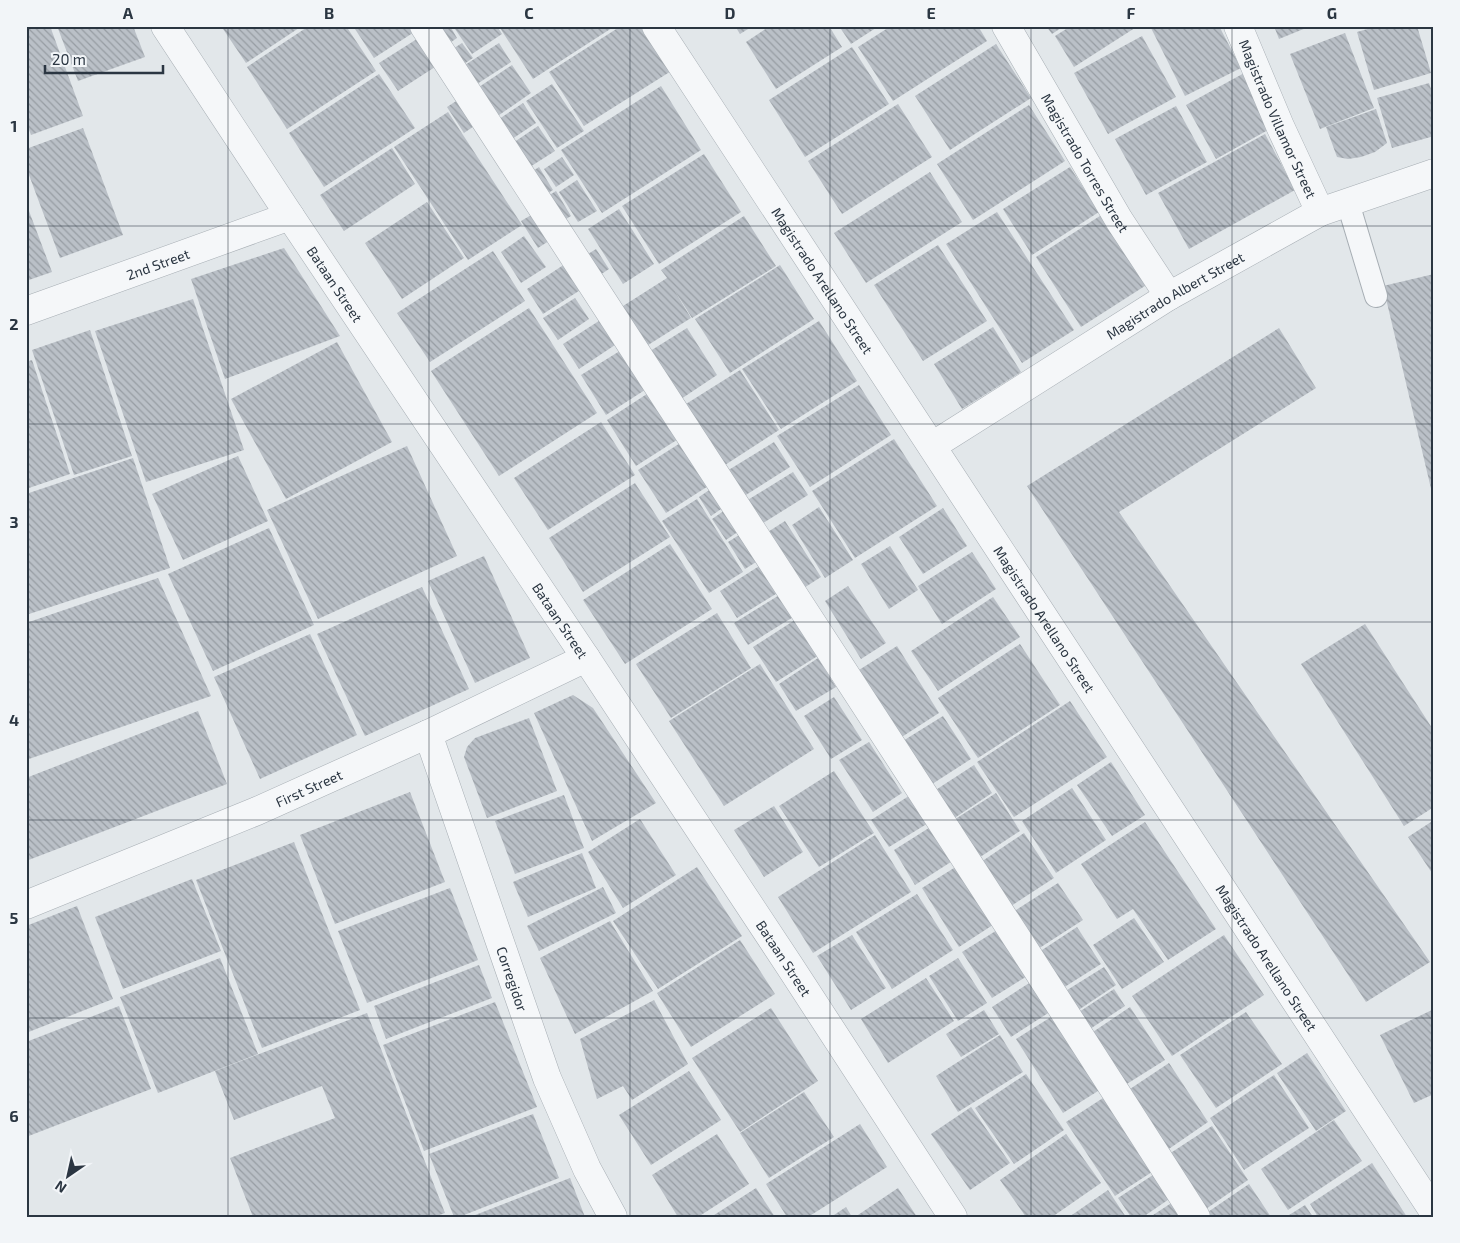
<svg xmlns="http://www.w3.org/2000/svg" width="1460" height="1243" viewBox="0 0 1460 1243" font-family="'Exo 2',sans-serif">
  <defs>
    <pattern id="building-back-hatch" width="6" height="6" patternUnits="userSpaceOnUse" patternTransform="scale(1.25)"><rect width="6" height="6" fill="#bac0c7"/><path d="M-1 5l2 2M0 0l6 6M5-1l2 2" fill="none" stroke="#979da3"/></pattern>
  </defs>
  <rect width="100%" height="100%" fill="#e2e7ea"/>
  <g fill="url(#building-back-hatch)">
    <path d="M26,26H50L83,116L31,135L26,122Z"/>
    <path d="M57,26H133L145,57L78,81Z"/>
    <path d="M221,26H302L246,63Z"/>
    <path d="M309,26H346L376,71L287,129L247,67Z"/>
    <path d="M353,26H418L419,29L374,58Z"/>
    <path d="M429,26H450L457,38L441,49Z"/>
    <path d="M459,26H497L502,34L472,54L455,29Z"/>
    <path d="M502,26H615L533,79L500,28Z"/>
    <path d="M621,26H649L676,68L584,126L549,72Z"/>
    <path d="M735,26H753L740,34Z"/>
    <path d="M770,26H829L842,47L776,89L746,42Z"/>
    <path d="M839,26H879L851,44Z"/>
    <path d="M891,26H978L987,41L893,101L858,47Z"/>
    <path d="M1046,26H1064L1052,34Z"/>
    <path d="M1071,26H1138L1074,67L1055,36Z"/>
    <path d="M1150,26H1219L1241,68L1185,96Z"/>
    <path d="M1274,26H1311L1279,39Z"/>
    <path d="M1378,26H1417L1431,73L1374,90L1357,32Z"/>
    <path d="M1345,33L1374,108L1320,129L1290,54Z"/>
    <path d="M1142,36L1176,97L1108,134L1074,73Z"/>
    <path d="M420,37L438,65L398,91L379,63Z"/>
    <path d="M462,43L473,58L455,70L445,54Z"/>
    <path d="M499,43L511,62L477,84L465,65Z"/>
    <path d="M996,44L1031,98L950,150L915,96Z"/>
    <path d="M852,47L889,104L805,157L769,100Z"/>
    <path d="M512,65L531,93L492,120L473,91Z"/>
    <path d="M1246,72L1275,126L1216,159L1186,105Z"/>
    <path d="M379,74L415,128L324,187L289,133Z"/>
    <path d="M1429,83L1434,98V136L1392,148L1377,98Z"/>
    <path d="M552,84L584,131L557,148L526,101Z"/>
    <path d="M661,86L701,150L602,213L561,150Z"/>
    <path d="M467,94L483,120L464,133L447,107Z"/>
    <path d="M523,103L536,123L506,143L493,123Z"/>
    <path d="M898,104L932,157L842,214L808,161Z"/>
    <path d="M1029,105L1065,161L973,220L937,164Z"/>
    <path d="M1176,106L1207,162L1146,195L1115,139Z"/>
    <path d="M1376,109L1387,143L1375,152L1361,157L1348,159L1337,157L1326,127Z"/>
    <path d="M448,112L522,225L468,260L394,147Z"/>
    <path d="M538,126L555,151L522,172L507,147Z"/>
    <path d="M83,128L123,235L60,258L26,167V149Z"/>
    <path d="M1265,134L1295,190L1189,249L1158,193Z"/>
    <path d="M392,148L415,184L344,231L320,195Z"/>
    <path d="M704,154L741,212L659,264L622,206Z"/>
    <path d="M562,157L574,175L556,187L544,169Z"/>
    <path d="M539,167L553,190L539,199L524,177Z"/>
    <path d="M1070,167L1099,212L1032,255L1003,209Z"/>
    <path d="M930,172L962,222L866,283L834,233Z"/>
    <path d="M577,180L597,211L578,222L559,192Z"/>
    <path d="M556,191L571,216L556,225L540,201Z"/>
    <path d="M427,202L464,258L402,299L365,243Z"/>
    <path d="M619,209L654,264L623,284L588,229Z"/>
    <path d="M29,211L52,272L26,281V212Z"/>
    <path d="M538,211L555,237L538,248L521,221Z"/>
    <path d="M997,212L1074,330L1022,363L946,244Z"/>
    <path d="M1103,214L1148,284L1081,327L1036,257Z"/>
    <path d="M744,216L776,266L692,318L673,288L691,318L637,352L612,313L667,278L661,270Z"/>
    <path d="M524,236L546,267L521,283L501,252Z"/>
    <path d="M938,245L987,321L923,361L874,285Z"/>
    <path d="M284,248L340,336L225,379L191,279Z"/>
    <path d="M596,249L609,269L591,281L577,261Z"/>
    <path d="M493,251L525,301L430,362L397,313Z"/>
    <path d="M568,262L585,287L543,314L527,289Z"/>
    <path d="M780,265L814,319L730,373L695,319Z"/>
    <path d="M1434,274V496L1433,497L1383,286Z"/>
    <path d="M575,298L589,319L558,340L543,318Z"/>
    <path d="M193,299L244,450L146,482L95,331Z"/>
    <path d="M529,308L597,413L499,476L431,371Z"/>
    <path d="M602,319L618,343L579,369L563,344Z"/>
    <path d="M819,321L857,381L781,429L742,369Z"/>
    <path d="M993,327L1021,372L962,409L934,364Z"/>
    <path d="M687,328L717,375L678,401L647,353Z"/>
    <path d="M1279,328L1316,388L1119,512L1430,962L1366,1002L1027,486Z"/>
    <path d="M90,330L132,456L74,475L32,350Z"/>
    <path d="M337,342L392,442L286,499L231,399Z"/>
    <path d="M623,349L648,388L606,415L581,375Z"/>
    <path d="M32,360L70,474L26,489V362Z"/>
    <path d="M740,370L779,430L725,465L686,404Z"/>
    <path d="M859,385L891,435L810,487L777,436Z"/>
    <path d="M653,390L683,436L636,466L607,420Z"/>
    <path d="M601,422L635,475L548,530L514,478Z"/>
    <path d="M894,439L937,506L855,558L812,491Z"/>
    <path d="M685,440L713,483L666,513L638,470Z"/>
    <path d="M774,442L790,467L738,500L722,474Z"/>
    <path d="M407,446L457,556L318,619L267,510Z"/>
    <path d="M238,456L268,521L183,560L152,494Z"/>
    <path d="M133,458L170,568L26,615V494Z"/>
    <path d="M793,472L808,495L760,525L746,501Z"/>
    <path d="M635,483L670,537L583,592L549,538Z"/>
    <path d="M718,484L730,503L711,516L699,497Z"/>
    <path d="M697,499L743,572L709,593L662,521Z"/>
    <path d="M731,506L745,527L726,540L712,519Z"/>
    <path d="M819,507L853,560L825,578L792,525Z"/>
    <path d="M943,508L967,546L923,574L899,537Z"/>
    <path d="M785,521L821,577L796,593L760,537Z"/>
    <path d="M269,528L314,625L213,671L168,574Z"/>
    <path d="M747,530L764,557L745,569L728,542Z"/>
    <path d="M670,544L712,609L625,664L583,600Z"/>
    <path d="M890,546L918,590L889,609L861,564Z"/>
    <path d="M972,552L996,589L942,624L918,586Z"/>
    <path d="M484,556L530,658L475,683L428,581Z"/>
    <path d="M767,561L784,589L737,618L720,591Z"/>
    <path d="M158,578L211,696L26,760V623Z"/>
    <path d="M848,586L886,643L861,659L825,601Z"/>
    <path d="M422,587L469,689L365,736L317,634Z"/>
    <path d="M781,594L795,616L748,645L734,623Z"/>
    <path d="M993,597L1020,637L938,691L911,651Z"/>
    <path d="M717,613L751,668L671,718L636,664Z"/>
    <path d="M801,616L824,652L776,682L753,647Z"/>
    <path d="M1365,624L1434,731V807L1404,826L1301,664Z"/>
    <path d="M310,634L357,735L260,779L214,677Z"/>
    <path d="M1020,644L1060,705L978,758L938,698Z"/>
    <path d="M897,646L939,713L894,742L851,675Z"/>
    <path d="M818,658L836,687L796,711L779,684Z"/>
    <path d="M760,664L814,749L724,806L669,721Z"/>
    <path d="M573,695L593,708L656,803L592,841L534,713Z"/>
    <path d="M834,697L862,740L831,759L804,716Z"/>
    <path d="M1070,701L1107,757L1014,817L977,762Z"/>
    <path d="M198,711L227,784L26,861V778Z"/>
    <path d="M943,716L971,759L926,788L898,744Z"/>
    <path d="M529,718L557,791L487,818L464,757L467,747L475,738Z"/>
    <path d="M869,742L902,793L873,812L839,760Z"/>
    <path d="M1111,762L1145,815L1112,836L1077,785Z"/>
    <path d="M974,765L992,793L947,823L928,795Z"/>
    <path d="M834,771L874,833L819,867L779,806Z"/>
    <path d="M1072,788L1106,840L1056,873L1022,821Z"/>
    <path d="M410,792L445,882L335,924L300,835Z"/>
    <path d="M996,793L1020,831L971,863L946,825Z"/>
    <path d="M912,794L930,822L889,847L871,820Z"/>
    <path d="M564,795L584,848L515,874L495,821Z"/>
    <path d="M774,806L803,852L764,877L734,830Z"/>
    <path d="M640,819L676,875L623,908L588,852Z"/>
    <path d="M1434,820V876L1408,837Z"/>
    <path d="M1145,822L1216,929L1168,960L1133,909L1117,919L1081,864Z"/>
    <path d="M932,826L954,860L915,885L894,850Z"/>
    <path d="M1024,833L1054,878L1008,908L978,864Z"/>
    <path d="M875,835L911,892L813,953L778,897Z"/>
    <path d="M294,842L360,1010L262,1048L196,880Z"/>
    <path d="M582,853L596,888L528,917L513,882Z"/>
    <path d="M962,863L999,921L959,947L922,888Z"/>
    <path d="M697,867L742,936L658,989L613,921Z"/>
    <path d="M192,879L221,951L123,989L95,917Z"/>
    <path d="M1058,883L1083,920L1038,949L1013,912Z"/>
    <path d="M603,887L616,913L539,951L527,926Z"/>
    <path d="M450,888L478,960L367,1003L338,931Z"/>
    <path d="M917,894L953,950L892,989L856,932Z"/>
    <path d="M77,906L113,999L26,1033V926Z"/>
    <path d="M1134,918L1164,962L1122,989L1093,945Z"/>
    <path d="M610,921L653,991L575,1034L540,958Z"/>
    <path d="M1002,927L1032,973L992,998L962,952Z"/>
    <path d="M1077,927L1101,964L1063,988L1039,952Z"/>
    <path d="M852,935L886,988L851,1010L817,956Z"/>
    <path d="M1224,935L1264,995L1172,1056L1132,996Z"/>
    <path d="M740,940L775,994L691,1047L657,993Z"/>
    <path d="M220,958L258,1054L158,1093L120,997Z"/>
    <path d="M958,958L987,1003L958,1021L929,976Z"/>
    <path d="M479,965L492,998L386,1039L374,1006Z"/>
    <path d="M1104,967L1116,985L1077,1011L1064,992Z"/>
    <path d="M926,978L954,1021L888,1063L861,1019Z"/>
    <path d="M1037,978L1056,1008L1011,1037L992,1007Z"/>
    <path d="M1114,989L1125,1006L1090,1029L1079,1012Z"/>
    <path d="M654,1000L688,1064L632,1100L623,1086L597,1099L580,1039Z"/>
    <path d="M495,1002L537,1107L424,1151L383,1045Z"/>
    <path d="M119,1006L151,1089L26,1137V1042Z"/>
    <path d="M1130,1007L1165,1060L1122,1087L1087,1036Z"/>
    <path d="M771,1008L818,1081L740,1132L692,1058Z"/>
    <path d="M1434,1009V1094L1414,1103L1380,1035Z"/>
    <path d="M984,1010L999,1034L961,1057L946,1034Z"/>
    <path d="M1059,1012L1106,1086L1063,1113L1016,1039Z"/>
    <path d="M1246,1012L1282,1064L1216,1108L1180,1055Z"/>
    <path d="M367,1013L445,1213L434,1217H253L230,1158L335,1118L322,1086L234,1120L215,1071Z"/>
    <path d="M1000,1035L1023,1072L958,1112L936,1076Z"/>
    <path d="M1307,1053L1346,1111L1316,1131L1277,1073Z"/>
    <path d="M1169,1063L1208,1122L1163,1153L1124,1093Z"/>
    <path d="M689,1071L721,1120L651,1165L619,1115Z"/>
    <path d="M1026,1074L1064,1130L1014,1164L975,1108Z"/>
    <path d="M1274,1075L1309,1128L1244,1170L1210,1118Z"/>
    <path d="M804,1092L834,1137L769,1178L740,1133Z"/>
    <path d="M1103,1098L1152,1172L1115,1196L1066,1122Z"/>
    <path d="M971,1107L1010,1163L970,1190L931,1134Z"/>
    <path d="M533,1114L559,1178L459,1217H454L429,1154Z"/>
    <path d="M1334,1120L1362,1161L1288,1210L1261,1169Z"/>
    <path d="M860,1124L887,1167L808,1217H787L766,1184Z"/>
    <path d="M1212,1126L1248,1180L1203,1211L1166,1156Z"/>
    <path d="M717,1134L749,1184L698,1217H678L652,1175Z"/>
    <path d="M1066,1134L1101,1183L1052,1217H1026L1000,1180Z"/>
    <path d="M1372,1163L1407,1217H1318L1310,1204Z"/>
    <path d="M1162,1169L1178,1193L1143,1217H1131L1118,1198Z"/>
    <path d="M570,1178L585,1217H470Z"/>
    <path d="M1249,1184L1271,1217H1207L1205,1214Z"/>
    <path d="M756,1188L775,1217H711Z"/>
    <path d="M898,1188L917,1217H855Z"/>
    <path d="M1108,1190L1126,1217H1069Z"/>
    <path d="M1179,1198L1192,1217H1150Z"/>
    <path d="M1305,1205L1313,1217H1286Z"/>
    <path d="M846,1207L852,1217H831Z"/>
  </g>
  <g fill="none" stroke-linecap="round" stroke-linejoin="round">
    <defs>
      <path id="service" d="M1348,203L1376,296"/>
      <path id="pedestrian" d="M424,26L1022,946L1196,1217"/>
      <g id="minor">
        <path id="s1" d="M165,26L290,216L586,658L789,965L953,1217"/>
        <path id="s2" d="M656,26L1434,1212"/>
        <path id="s3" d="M1006,26L1119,220L1169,296"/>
        <path id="s4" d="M1238,26L1280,126L1320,212"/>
        <path id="s5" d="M26,311L290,216"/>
        <path id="s6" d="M932,446L1169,296L1320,212L1434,173"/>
        <path id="s7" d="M428,734L547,1078L587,1169L613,1217"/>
        <path id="s8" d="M26,905L257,811L428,734L586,658"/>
      </g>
    </defs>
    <use href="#service" stroke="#a7aeb4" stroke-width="24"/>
    <use href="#pedestrian" stroke="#a7aeb4" stroke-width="29"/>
    <use href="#minor" stroke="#a7aeb4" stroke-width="29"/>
    <use href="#service" stroke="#f5f7f9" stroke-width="22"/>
    <use href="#pedestrian" stroke="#f5f7f9" stroke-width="28"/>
    <use href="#minor" stroke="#f5f7f9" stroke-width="28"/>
  </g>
  <path fill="none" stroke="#2b3642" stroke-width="1" stroke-opacity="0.55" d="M228,26V1217M429,26V1217M630,26V1217M830,26V1217M1031,26V1217M1232,26V1217M26,226H1434M26,424H1434M26,622H1434M26,820H1434M26,1018H1434"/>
  <g text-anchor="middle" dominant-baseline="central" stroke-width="4" stroke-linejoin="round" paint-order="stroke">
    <g font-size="14" fill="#2b3642" stroke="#f2f5f8">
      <text stroke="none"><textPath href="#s4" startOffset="101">Magistrado Villamor Street</textPath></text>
      <text stroke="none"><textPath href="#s3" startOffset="158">Magistrado Torres Street</textPath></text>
      <text stroke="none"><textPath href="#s5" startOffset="140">2nd Street</textPath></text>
      <text stroke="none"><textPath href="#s2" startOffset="304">Magistrado Arellano Street</textPath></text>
      <text stroke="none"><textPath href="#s1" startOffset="309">Bataan Street</textPath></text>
      <text stroke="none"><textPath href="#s6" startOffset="286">Magistrado Albert Street</textPath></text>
      <text stroke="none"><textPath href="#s2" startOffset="709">Magistrado Arellano Street</textPath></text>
      <text stroke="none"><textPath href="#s1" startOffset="714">Bataan Street</textPath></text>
      <text stroke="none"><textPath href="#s8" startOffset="306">First Street</textPath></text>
      <text stroke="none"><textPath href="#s1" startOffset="1119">Bataan Street</textPath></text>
      <text stroke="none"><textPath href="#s2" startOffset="1114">Magistrado Arellano Street</textPath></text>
      <text stroke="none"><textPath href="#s7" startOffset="259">Corregidor</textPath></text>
    </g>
  </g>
  <rect width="1460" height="1243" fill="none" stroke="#f2f5f8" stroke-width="55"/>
  <g transform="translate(68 1176) rotate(214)" stroke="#f2f5f8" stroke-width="4" paint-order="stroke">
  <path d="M0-4L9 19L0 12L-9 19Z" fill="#2b3642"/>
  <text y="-8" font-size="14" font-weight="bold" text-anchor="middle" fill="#2b3642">N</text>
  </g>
  <path d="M45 65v8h118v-8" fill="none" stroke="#2b3642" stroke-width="2.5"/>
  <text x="52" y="65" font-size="15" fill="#2b3642" stroke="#f2f5f8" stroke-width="4" paint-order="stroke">20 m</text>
  <rect x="28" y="28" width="1404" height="1188" fill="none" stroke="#2b3642" stroke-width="2"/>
  <g font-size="16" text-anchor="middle" font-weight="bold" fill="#2b3642">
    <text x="128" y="19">A</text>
    <text x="329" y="19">B</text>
    <text x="529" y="19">C</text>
    <text x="730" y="19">D</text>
    <text x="931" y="19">E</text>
    <text x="1131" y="19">F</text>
    <text x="1332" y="19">G</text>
    <text x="14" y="132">1</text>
    <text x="14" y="330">2</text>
    <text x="14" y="528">3</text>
    <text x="14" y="726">4</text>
    <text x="14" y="924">5</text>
    <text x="14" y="1122">6</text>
  </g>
</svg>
